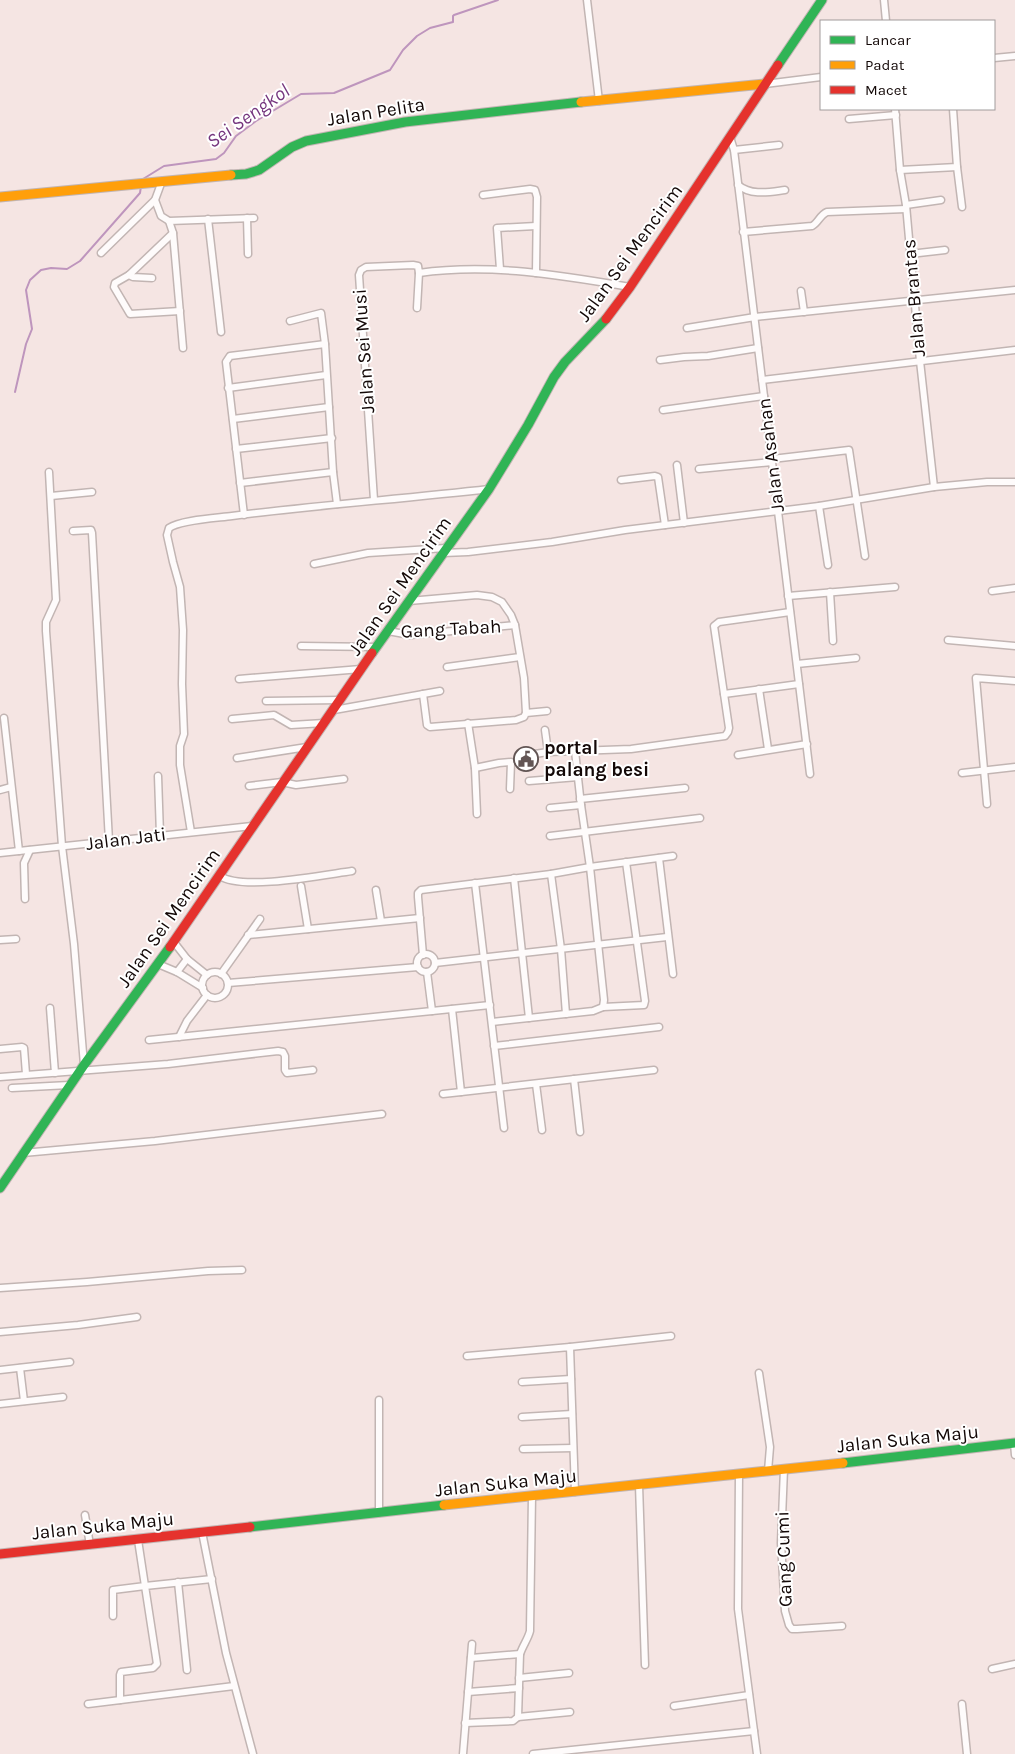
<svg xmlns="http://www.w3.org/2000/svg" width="1015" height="1754" viewBox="0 0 1015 1754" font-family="Karla,sans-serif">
  <rect width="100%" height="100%" fill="#f5e5e3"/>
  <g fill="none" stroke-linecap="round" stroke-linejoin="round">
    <g stroke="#be95bd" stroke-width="2">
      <path d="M142,181L143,179L164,166L216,159L224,153L236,136L256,121L301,94L334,93L390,70L403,50L417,36L430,28L453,22V16L454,15L498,0"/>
      <path d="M15,392L26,344L32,329L26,290L30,280L41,270L51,268L67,269L80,261L140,193L141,186"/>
    </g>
    <defs>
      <g id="street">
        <path d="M587,0L599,101"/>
        <path d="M884,0L886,21"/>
        <path d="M994,58L1015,56"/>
        <path d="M765,84L821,77"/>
        <path d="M895,109L900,170L906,205L920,361L934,487"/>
        <path d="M849,119L896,115"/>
        <path d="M730,137L734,150L810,774"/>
        <path d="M734,150L779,145"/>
        <path d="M957,167L962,207"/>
        <path d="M900,170L957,167L953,109"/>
        <path d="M738,185C751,196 769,192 785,190"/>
        <path d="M483,195L530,189L535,190L537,197L536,273"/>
        <path d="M155,200L161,216L169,221L254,218"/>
        <path d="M906,205L941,200"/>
        <path d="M247,218L248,254"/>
        <path d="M208,219L221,332"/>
        <path d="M169,221L173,233L183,348"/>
        <path d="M743,232L812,226C818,223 820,215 827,212L906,209"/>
        <path d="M101,253L155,200L162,181"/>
        <path d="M910,254L945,250"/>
        <path d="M500,269L497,228L536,226"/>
        <path d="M129,275L173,233"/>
        <path d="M152,278L133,277L129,275L115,283L114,287L130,314L180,311"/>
        <path d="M801,291L804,312"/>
        <path d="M417,308L419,273"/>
        <path d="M290,321L321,313L325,344L333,472L337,504"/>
        <path d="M687,328L755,317L1015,290"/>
        <path d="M660,360L684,357L708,356L758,348"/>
        <path d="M762,380L1015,350"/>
        <path d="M228,388L326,375"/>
        <path d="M663,410L764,396"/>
        <path d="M233,419L329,407"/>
        <path d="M236,449L332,438"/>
        <path d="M772,459L849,450L865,556"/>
        <path d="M677,465L684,523"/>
        <path d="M699,469L772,462"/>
        <path d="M49,472L56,600L46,622V631L62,846L74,944L84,1065"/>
        <path d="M621,480L655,476L658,477L665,525"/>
        <path d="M240,483L333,472"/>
        <path d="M51,496L92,492"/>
        <path d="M374,500L359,275L361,270L366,267L413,265L418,266L419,273C490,263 560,275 630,287"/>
        <path d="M819,506L828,565"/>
        <path d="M244,515L226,362L230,356L325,344"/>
        <path d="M73,531L91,530L92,533L109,841"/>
        <path d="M443,553L468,552L552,542L625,530L819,506L934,487L987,482H1015"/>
        <path d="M314,564L368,553L446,548"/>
        <path d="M992,591L1015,588"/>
        <path d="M830,592L833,641"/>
        <path d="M788,596L895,587"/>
        <path d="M409,601L477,595L492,597L502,602L511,615L515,625L524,678L526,713"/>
        <path d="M388,631L410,635L515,625"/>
        <path d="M948,640L1015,646"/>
        <path d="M301,646L377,647"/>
        <path d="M797,664L856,658"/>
        <path d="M447,667L520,657"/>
        <path d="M239,679L361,669"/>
        <path d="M759,689L768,749"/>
        <path d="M423,694L427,725L430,727L516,720L524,717L526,713L547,711"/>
        <path d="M724,694L799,684"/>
        <path d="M266,701L340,700"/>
        <path d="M334,710L440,691"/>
        <path d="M4,718L19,851"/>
        <path d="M232,719L274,715L291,725L324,723"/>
        <path d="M468,723L475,768L477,814"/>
        <path d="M545,730L548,752"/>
        <path d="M575,751L581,805L590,867L604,1000L603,1007"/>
        <path d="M528,755L548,752L631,749L725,736L728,732L729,728L714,626L719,622L790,612"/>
        <path d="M738,755L807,744"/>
        <path d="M237,758L307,747"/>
        <path d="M475,768L499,763L511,762L510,789"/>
        <path d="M962,773L1015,767"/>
        <path d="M158,776L160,835"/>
        <path d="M529,781L578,777"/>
        <path d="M249,786L282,782L296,785L344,779"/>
        <path d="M0,790L11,787"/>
        <path d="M580,799L685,788"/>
        <path d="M987,804L976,678L1015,681"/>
        <path d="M550,808L581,805"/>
        <path d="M191,832L180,765V746L184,734L182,684L183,630L180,587L173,562L167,535L169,528C180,520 217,518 232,516C317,505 403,499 489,489"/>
        <path d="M550,836L700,818"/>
        <path d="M0,853L252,826"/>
        <path d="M659,858L673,974"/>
        <path d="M551,874L561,949L566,1014"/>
        <path d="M220,876C242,891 323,875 352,871"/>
        <path d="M514,878L529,1018"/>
        <path d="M475,883L504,1128"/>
        <path d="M301,886L308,929"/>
        <path d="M376,890L381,921"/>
        <path d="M25,899L24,863L30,850"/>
        <path d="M248,935L420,918"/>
        <path d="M0,940L16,939"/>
        <path d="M173,941L187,959L207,975"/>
        <circle cx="426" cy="963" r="9"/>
        <path d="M423,955L418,897V893L421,890L551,874L590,867L673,856"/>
        <path d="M435,963L667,937"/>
        <path d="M158,964L177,972L203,988"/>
        <path d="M177,972L187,959"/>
        <circle cx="215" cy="985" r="13"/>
        <path d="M221,974L260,919"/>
        <path d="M228,983L418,967"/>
        <path d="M50,1008L55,1073"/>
        <path d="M452,1009L461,1092L654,1070"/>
        <path d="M432,1011L490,1005"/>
        <path d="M492,1022L593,1011L603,1007L644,1005L645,1001L626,862"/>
        <path d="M179,1037L187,1021L207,995"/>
        <path d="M149,1040L432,1011L427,972"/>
        <path d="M494,1046L659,1027"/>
        <path d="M0,1049L22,1047L24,1048L26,1074"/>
        <path d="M0,1077L168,1064L278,1051L283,1052L285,1056V1070L287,1073L313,1070"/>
        <path d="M574,1079L580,1132"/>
        <path d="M536,1084L542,1130"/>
        <path d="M12,1088L69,1085"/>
        <path d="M443,1094L461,1092"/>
        <path d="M23,1153L155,1141L382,1114"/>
        <path d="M0,1288L87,1282L208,1271L242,1270"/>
        <path d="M0,1332L78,1325L137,1317"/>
        <path d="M570,1347L671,1336"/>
        <path d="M467,1356L570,1347L575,1492"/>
        <path d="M20,1368L24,1401"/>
        <path d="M0,1370L70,1362"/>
        <path d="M759,1373L770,1447L768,1471"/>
        <path d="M522,1382L571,1379"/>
        <path d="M379,1400V1513"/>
        <path d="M0,1404L63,1397"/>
        <path d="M522,1417L572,1414"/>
        <path d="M1014,1443L1015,1455"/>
        <path d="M523,1449L573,1448"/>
        <path d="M784,1469L781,1543L785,1611L789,1625L792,1629H797L842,1626"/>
        <path d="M739,1474L738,1609L757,1754"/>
        <path d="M639,1485L645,1665"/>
        <path d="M85,1515L90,1545"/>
        <path d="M202,1532L226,1653L253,1754"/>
        <path d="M178,1582L187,1670"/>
        <path d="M113,1616V1590L145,1586L138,1540"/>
        <path d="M471,1658L520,1654"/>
        <path d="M992,1669L1015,1664"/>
        <path d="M519,1678L569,1673"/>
        <path d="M468,1692L519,1688"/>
        <path d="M120,1700V1675L121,1672L153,1668L157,1664L145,1586L212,1579"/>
        <path d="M88,1704L234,1686"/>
        <path d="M962,1704L967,1754"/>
        <path d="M674,1706L749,1695"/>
        <path d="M518,1717L570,1712"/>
        <path d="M465,1723L513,1721L518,1717L520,1654C523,1645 528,1639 530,1631L532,1496"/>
        <path d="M463,1754L472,1644"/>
        <path d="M533,1754L754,1731"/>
      </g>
      <g id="fast">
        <path d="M778,65L822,0"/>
        <path d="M231,175L246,174L259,170L292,147L306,141L405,122L581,102"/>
        <path d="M372,653L489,489L528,425L554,377L565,362L606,319"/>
        <path d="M0,1188L84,1065L170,947"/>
        <path d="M843,1463L1015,1443"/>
        <path d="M250,1527L444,1505"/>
      </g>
      <g id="slow">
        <path d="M581,102L765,84"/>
        <path d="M0,197L231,175"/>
        <path d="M444,1505L843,1463"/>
      </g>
      <g id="jam">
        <path d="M606,319L630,287L778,65"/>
        <path d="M170,947L372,653"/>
        <path d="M0,1554L250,1527"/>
      </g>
    </defs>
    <use href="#street" stroke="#c2b5b3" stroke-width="9"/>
    <use href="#fast" stroke="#c2b5b3" stroke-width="11"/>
    <use href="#slow" stroke="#c2b5b3" stroke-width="11"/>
    <use href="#jam" stroke="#c2b5b3" stroke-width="11"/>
    <use href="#street" stroke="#fefbfb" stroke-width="6"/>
    <use href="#fast" stroke="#30b455" stroke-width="9"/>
    <use href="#slow" stroke="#ff9f0a" stroke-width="9"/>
    <use href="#jam" stroke="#e5322d" stroke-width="9"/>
  </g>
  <defs>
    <symbol id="civic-ring" viewBox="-11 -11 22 22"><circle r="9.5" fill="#fff" stroke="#625554" stroke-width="1.5"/><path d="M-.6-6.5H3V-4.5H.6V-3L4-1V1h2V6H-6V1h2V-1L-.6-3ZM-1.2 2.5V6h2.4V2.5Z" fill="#625554"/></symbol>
  </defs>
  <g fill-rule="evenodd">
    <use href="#civic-ring" x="512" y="745" width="28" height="28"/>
  </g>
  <g text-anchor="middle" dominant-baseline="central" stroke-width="4" stroke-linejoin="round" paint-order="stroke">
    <g font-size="19" fill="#130807" stroke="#fff">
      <text transform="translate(376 112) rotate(-9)">Jalan Pelita</text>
      <text transform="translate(630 253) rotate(-54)">Jalan Sei Mencirim</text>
      <text transform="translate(914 298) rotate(-95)">Jalan Brantas</text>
      <text transform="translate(364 351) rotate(-94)">Jalan Sei Musi</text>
      <text transform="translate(771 455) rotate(-97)">Jalan Asahan</text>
      <text transform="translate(400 586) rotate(-55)">Jalan Sei Mencirim</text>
      <text transform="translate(451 629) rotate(-3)">Gang Tabah</text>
      <text transform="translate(126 839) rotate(-7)">Jalan Jati</text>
      <text transform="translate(169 918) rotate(-55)">Jalan Sei Mencirim</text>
      <text transform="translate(908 1439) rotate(-6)">Jalan Suka Maju</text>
      <text transform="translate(506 1483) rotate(-6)">Jalan Suka Maju</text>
      <text transform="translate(103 1526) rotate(-6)">Jalan Suka Maju</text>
      <text transform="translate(784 1559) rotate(-92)">Gang Cumi</text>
    </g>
    <g font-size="19" font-weight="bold" fill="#130807" stroke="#fff" text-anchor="start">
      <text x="544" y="748">portal<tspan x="544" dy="22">palang besi</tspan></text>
    </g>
    <g font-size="20" font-style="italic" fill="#75367e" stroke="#fff">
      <text transform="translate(248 116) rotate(-35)">Sei Sengkol</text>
    </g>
  </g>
  <rect x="820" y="20" width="175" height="90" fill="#ffffff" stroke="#a19c9c"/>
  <rect x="830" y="36" width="25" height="8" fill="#30b455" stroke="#a19c9c"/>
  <text x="865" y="45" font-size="15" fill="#130807">Lancar</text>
  <rect x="830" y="61" width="25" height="8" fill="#ff9f0a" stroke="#a19c9c"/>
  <text x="865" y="70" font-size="15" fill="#130807">Padat</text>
  <rect x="830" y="86" width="25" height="8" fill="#e5322d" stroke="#a19c9c"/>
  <text x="865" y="95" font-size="15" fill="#130807">Macet</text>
</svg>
